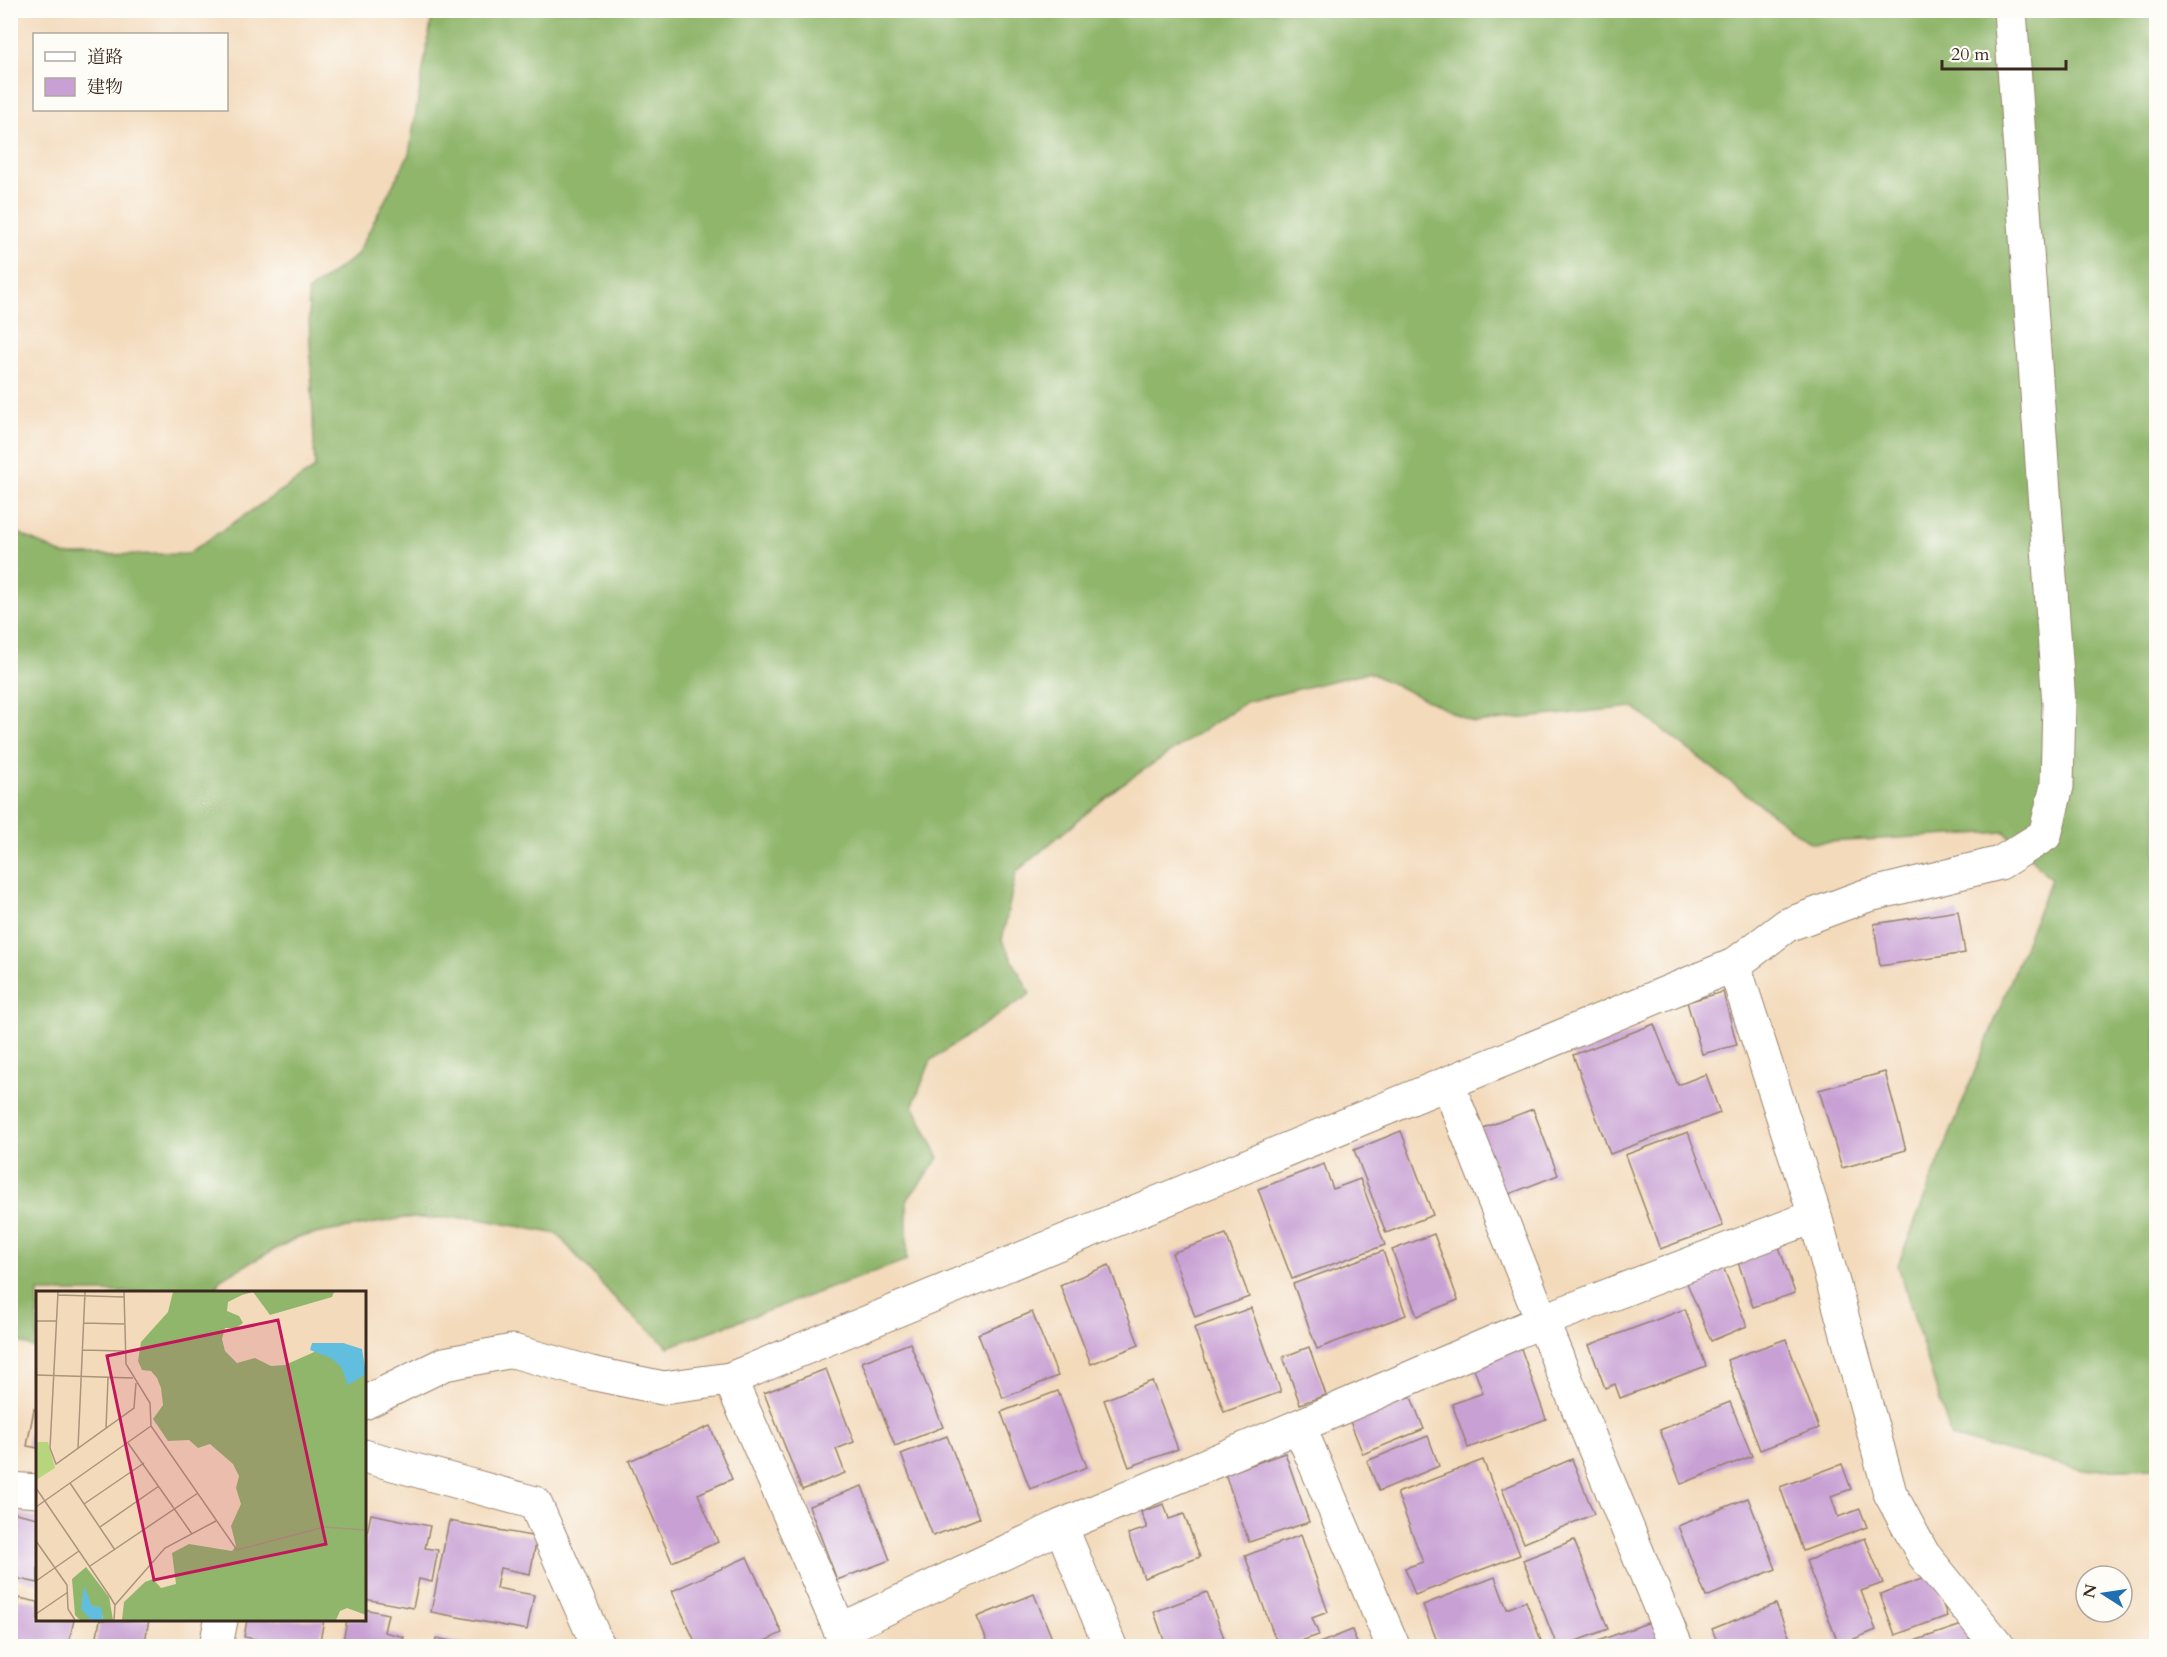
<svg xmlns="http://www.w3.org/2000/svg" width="2167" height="1657" viewBox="0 0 2167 1657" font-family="Cardo,'Noto Serif JP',serif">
  <rect width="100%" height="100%" fill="#fdfcf7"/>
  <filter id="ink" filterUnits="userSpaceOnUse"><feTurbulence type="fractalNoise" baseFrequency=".0167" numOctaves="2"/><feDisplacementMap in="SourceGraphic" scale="12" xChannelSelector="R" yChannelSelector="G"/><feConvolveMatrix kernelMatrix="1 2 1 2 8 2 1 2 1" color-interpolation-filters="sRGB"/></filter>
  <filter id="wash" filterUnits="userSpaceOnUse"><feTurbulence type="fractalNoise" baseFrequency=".008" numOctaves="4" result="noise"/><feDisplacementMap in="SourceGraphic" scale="24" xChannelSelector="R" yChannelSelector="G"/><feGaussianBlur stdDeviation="1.35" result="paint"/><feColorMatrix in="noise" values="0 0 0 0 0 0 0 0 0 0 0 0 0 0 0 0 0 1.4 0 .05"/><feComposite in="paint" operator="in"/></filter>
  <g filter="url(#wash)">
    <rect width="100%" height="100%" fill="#f3dabb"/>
    <path fill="#90b66c" stroke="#667045" stroke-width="1.5" d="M429,11H2156V1468L2083,1470L1951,1437L1898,1265L2051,879L2005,832L1810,843L1633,707L1474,723L1368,672L1246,702L1118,787L1016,872L1002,940L1030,994L931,1060L913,1105L939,1158L907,1200V1260L668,1347L618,1302L557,1234L474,1218H404L298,1237L220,1279L215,1292H38L37,1349L11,1339L10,529L64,555L187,554L315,468L308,291L356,256L409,154L431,22Z"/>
    <g id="blocks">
      <g fill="#c8a0d4">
        <path d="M1958,911L1965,953L1880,966L1874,924Z"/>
        <path d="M1723,992L1737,1045L1702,1054L1687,1002Z"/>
        <path d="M1654,1024L1678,1085L1706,1074L1720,1113L1610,1154L1573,1055Z"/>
        <path d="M1885,1072L1906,1150L1842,1168L1819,1090Z"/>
        <path d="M1533,1109L1558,1175L1504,1196L1478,1130Z"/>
        <path d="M1401,1131L1433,1215L1386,1233L1354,1150Z"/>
        <path d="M1688,1132L1723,1226L1660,1249L1625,1155Z"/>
        <path d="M1324,1164L1333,1189L1360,1179L1385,1245L1292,1279L1258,1189Z"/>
        <path d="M1226,1234L1249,1297L1195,1317L1172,1253Z"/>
        <path d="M1434,1234L1458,1300L1417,1316L1392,1250Z"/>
        <path d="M1777,1241L1795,1293L1753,1307L1736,1256Z"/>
        <path d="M1383,1251L1406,1315L1317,1349L1293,1284Z"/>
        <path d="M1721,1262L1747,1326L1711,1341L1685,1278Z"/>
        <path d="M1109,1265L1139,1345L1091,1364L1060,1285Z"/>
        <path d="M1251,1308L1281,1392L1224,1412L1194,1328Z"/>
        <path d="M1685,1309L1706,1366L1620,1398L1615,1384L1605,1388L1589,1345Z"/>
        <path d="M1032,1312L1058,1376L1003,1398L978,1334Z"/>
        <path d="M1786,1339L1819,1428L1760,1450L1727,1360Z"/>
        <path d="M910,1343L943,1427L895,1446L862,1362Z"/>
        <path d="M1519,1343L1546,1419L1468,1448L1452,1404L1483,1393L1471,1361Z"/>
        <path d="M1309,1347L1326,1395L1300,1404L1283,1357Z"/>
        <path d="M826,1369L854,1442L836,1449L845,1473L802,1490L764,1393Z"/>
        <path d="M1152,1381L1178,1449L1129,1467L1104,1400Z"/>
        <path d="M1408,1390L1424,1429L1363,1454L1347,1414Z"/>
        <path d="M1058,1391L1087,1467L1030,1489L1001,1412Z"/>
        <path d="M1730,1402L1752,1456L1681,1484L1660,1430Z"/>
        <path d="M34,1409L38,1410V1448L27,1446Z"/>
        <path d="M710,1426L732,1479L698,1494L718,1542L672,1562L629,1461Z"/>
        <path d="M947,1436L979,1518L933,1536L901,1454Z"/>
        <path d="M1428,1436L1439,1466L1379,1491L1367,1461Z"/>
        <path d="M1285,1453L1309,1522L1249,1542L1225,1474Z"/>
        <path d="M1572,1459L1594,1514L1524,1543L1502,1489Z"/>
        <path d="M1483,1460L1520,1555L1415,1595L1405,1568L1423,1562L1397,1493Z"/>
        <path d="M1842,1464L1851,1489L1831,1496L1838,1517L1860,1509L1867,1527L1803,1551L1780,1487Z"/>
        <path d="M862,1486L890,1560L837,1580L809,1506Z"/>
        <path d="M1748,1498L1776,1569L1706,1597L1678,1526Z"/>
        <path d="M1164,1504L1169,1519L1184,1514L1200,1557L1144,1578L1128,1534L1147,1528L1141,1512Z"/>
        <path d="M11,1512L38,1518V1583L10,1577Z"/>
        <path d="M371,1514L430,1526L425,1548L438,1550L432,1582L419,1579L413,1608L364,1599V1547Z"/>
        <path d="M449,1521L537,1537L530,1574L500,1568L496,1588L534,1595L527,1630L431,1612Z"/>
        <path d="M1301,1535L1328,1612L1312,1618L1319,1635L1285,1646H1278L1245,1556Z"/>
        <path d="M1865,1538L1883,1583L1861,1591L1876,1630L1839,1645L1806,1561Z"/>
        <path d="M1574,1540L1608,1629L1563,1646H1557L1523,1560Z"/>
        <path d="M747,1557L782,1633L754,1646H697L672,1591Z"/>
        <path d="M1933,1575L1947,1616L1895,1635L1880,1594Z"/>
        <path d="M1495,1577L1507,1609L1526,1601L1543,1646H1439L1423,1605Z"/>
        <path d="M1207,1592L1227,1646H1166L1154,1612Z"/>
        <path d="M1034,1594L1055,1646H989L977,1617Z"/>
        <path d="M19,1598L38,1602V1620H74L68,1646H10V1636Z"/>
        <path d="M1776,1604L1793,1646H1719L1712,1629Z"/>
        <path d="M364,1609L388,1614L384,1632L404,1637L402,1646H342L347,1620H364Z"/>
        <path d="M100,1620H149L144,1646H95Z"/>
        <path d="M247,1620H324L319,1646H255L256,1639L244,1637Z"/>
        <path d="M1653,1621L1662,1646H1584Z"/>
        <path d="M1965,1624L1972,1646H1899Z"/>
        <path d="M1352,1630L1358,1646H1312Z"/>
        <path d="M436,1638L473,1645V1646H434Z"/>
      </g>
    </g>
  </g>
  <g filter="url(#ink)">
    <use href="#blocks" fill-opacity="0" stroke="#97826c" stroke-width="1.5"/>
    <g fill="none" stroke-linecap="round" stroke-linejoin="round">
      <defs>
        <g id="minor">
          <path d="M1734,965L1815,1216L1890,1493L1923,1554L1998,1646"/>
          <path d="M1448,1084L1542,1321L1676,1646"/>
          <path d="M730,1379L847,1646"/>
          <path d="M364,1403L444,1364L513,1351L591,1373L663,1388L730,1379L1734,965L1787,925L1865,896L2000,863L2045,835L2057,786L2059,704L2010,10"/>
          <path d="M1299,1426L1393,1646"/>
          <path d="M364,1456L535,1503L598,1646"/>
          <path d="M10,1489L38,1491"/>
          <path d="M1061,1526L1110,1646"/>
          <path d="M840,1630L1061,1526L1299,1426L1542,1321L1815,1216"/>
          <path d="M216,1646L221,1620"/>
        </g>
      </defs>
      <use href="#minor" stroke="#97826c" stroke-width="35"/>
      <use href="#minor" stroke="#fff" stroke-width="33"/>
    </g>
  </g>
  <g transform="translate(36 1291)">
    <rect width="330" height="330" fill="#f3dabb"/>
    <path d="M0,151H12L19,177L0,189Z" fill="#b6d57c"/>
    <path d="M137,1H298L296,6L234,24L217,1L206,4L192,11L191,20L203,25L207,32L200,37H189L186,48L189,60L201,72L219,67L235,75L249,74L285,58L318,69L330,86V324L311,317L304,320L300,329H86L88,311L109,291L117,288L125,297L140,293L136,262L153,253L196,260L200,255L195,235L205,213L200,197L203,185L197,173L174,153L162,157L153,149L132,150L117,128L127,114L125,97L121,87L115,80L106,79L102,70L105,51L132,21ZM50,276L73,306L77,329H67L66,323L46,307L55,329H44L39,324L36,288Z" fill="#90b66c"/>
    <path d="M276,52H307L326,58L330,83L312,94L305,76L295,67L274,59ZM48,295L56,315L65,316L67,329H55L45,318Z" fill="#61bedf"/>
    <path fill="none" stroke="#a9947c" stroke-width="1.5" d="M22,1L14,157L20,173L98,117L100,92M88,1L90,73L114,112L115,135L201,259L288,236L330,239M22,4L88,6M0,30H20M47,32L88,33M46,59L88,60M0,84L97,87M70,138L72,87M92,152L156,243M42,157L49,1M34,192L79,259M0,197L73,304L79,314L78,329M48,213L108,172M0,216L115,135M64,236L123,195M0,250L31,294L32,318L39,329M54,275L162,202M0,290L43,260M79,314L129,257L180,230M0,323L32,301"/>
    <path fill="#c2185b" fill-opacity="0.15" stroke="#c2185b" stroke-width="3" d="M242,29L290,253L118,289L71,65Z"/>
    <rect width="330" height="330" fill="none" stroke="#3b2a1e" stroke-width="3"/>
  </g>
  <rect width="2167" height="1657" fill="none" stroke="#fdfcf7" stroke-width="36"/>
  <rect x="33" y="33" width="195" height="78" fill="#fdfcf7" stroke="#afa8a0" stroke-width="1.5"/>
  <rect x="45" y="52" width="30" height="9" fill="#ffffff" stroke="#afa8a0" stroke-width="1.5"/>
  <text x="87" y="63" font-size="18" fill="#3b2a1e">道路</text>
  <rect x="45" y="78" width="30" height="18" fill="#c8a0d4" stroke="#afa8a0" stroke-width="1.5"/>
  <text x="87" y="93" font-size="18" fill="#3b2a1e">建物</text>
  <g transform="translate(2104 1594) rotate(282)"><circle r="28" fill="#fdfcf7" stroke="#afa8a0" stroke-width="1.5"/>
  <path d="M0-4.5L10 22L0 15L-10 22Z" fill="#1f6fb2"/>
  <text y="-9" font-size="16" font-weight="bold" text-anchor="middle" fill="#3b2a1e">N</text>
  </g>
  <path d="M1942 60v9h124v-9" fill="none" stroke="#3b2a1e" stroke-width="3"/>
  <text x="1951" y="60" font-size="18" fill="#3b2a1e" stroke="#fdfcf7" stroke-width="4.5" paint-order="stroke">20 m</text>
</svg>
